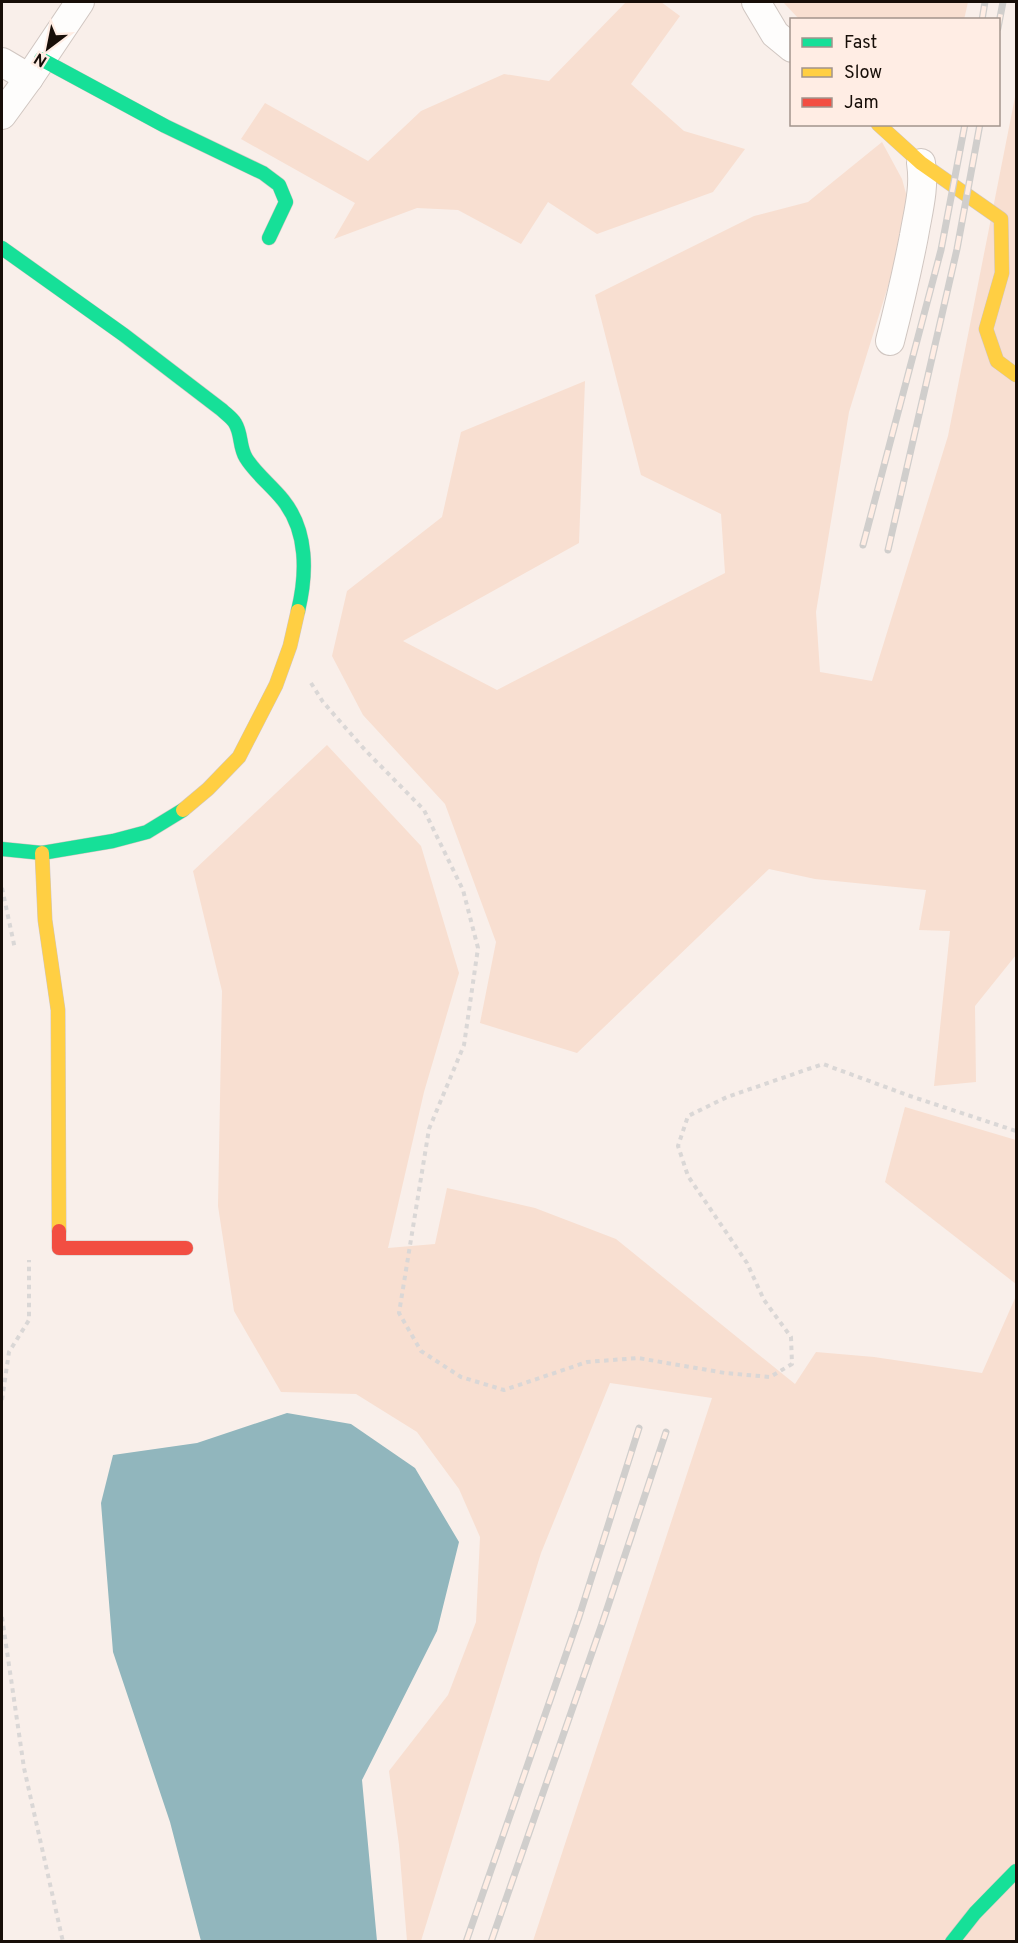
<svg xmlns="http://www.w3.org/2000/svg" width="1018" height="1943" viewBox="0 0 1018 1943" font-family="Overpass,sans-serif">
  <rect width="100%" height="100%" fill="#f9efea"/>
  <g fill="#f8dfd1">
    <path d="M626,2H661L680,16L631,84L684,131L745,149L713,192L597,234L548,202L521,244L458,210L417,208L334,239L355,203L241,139L265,103L368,161L421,111L504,74L549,81Z"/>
    <path d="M783,2H968L964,20L799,19Z"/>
    <path d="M1016,92V955L975,1006L976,1082L934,1086L950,931L919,930L926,890L815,879L769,869L577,1053L480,1023L496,942L445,804L363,715L332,656L347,591L442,517L461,432L585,381L579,543L403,641L497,690L725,573L721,514L641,475L595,295L754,216L808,202L882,142L902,179L908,201L906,228L849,412L816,612L820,672L872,681L948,436Z"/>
    <path d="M327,745L421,846L459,973L424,1092L388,1248L435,1244L447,1188L535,1208L616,1239L795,1384L816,1352L874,1357L982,1373L1016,1296V1941H533L712,1398L610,1383L541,1553L421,1941H407L399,1845L389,1771L448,1695L476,1622L480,1537L459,1489L417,1432L356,1394L281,1392L234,1311L218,1206L222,991L193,871Z"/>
    <path d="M905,1107L1016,1140V1284L885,1182Z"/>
  </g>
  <path fill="#91b6bd" d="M287,1413L351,1424L415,1468L459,1542L437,1631L362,1780L377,1941H201L170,1822L113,1652L101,1503L113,1455L197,1443Z"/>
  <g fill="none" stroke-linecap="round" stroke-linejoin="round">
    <defs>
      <g id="street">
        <path d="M756,2L775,34L792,48"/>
        <path d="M2,62L29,78"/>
        <path d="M2,115L29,78L80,2"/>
        <path d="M890,341C899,306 907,272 914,236C918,212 925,188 921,163"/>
      </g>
      <g id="fast">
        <path d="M41,59L165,126L263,173L279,185L286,202L269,238"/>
        <path d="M2,248L124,335L222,410C226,414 232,418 235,423C242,434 239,447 246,458C255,473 271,485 283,500C308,531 307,574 298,611"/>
        <path d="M2,849L42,853L113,841L147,832L183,810"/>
        <path d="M952,1942L975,1913L1016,1871"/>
      </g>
      <g id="slow">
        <path d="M878,124L921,163L1001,219L1002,273L986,329L997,361L1016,375"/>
        <path d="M183,810L208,789L239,757L276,685L290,646L298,611"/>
        <path d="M42,853L45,920L58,1010L59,1231"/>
      </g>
      <path id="jam" d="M59,1231V1248H186"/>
    </defs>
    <use href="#street" stroke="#d0c6c1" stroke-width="30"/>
    <use href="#fast" stroke="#d0c6c1" stroke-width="15"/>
    <use href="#slow" stroke="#d0c6c1" stroke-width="15"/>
    <use href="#jam" stroke="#d0c6c1" stroke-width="15"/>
    <g stroke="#dad7d6" stroke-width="4" stroke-dasharray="4.5 4.5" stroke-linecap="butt">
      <path d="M311,683L323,702L365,750L424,810L463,890L478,948L464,1045L429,1129L399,1313L421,1351L461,1377L504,1390L587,1362L638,1358L725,1373L770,1377L792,1364L791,1337L764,1300L747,1263L688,1176L678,1146L688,1116L727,1097L823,1064L910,1096L1016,1131"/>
      <path d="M2,888L15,949"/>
      <path d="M2,1400L9,1352L29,1320V1260"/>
      <path d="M2,1617L24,1768L63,1942"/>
    </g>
    <use href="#street" stroke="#fefdfc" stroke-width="28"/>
    <use href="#fast" stroke="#16e098" stroke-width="14"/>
    <use href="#slow" stroke="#ffcf43" stroke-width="14"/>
    <use href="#jam" stroke="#f24e42" stroke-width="14"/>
    <defs>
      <g id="rail">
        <path d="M982,20L985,2"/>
        <path d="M998,28L1003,2"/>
        <path d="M863,545L941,250L965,124"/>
        <path d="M888,550L957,249L980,124"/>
        <path d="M466,1942L579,1617L639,1428"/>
        <path d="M491,1942L603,1621L666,1432"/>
      </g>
    </defs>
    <use href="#rail" stroke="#d0cecc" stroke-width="7"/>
    <use href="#rail" stroke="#ffede4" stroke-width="4.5" stroke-dasharray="14" stroke-linecap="butt"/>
  </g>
  <rect width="1018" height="1943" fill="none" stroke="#170e08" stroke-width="6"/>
  <rect x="790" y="18" width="210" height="108" fill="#ffede4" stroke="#a2948c" stroke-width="1.5"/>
  <rect x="802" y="38" width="30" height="9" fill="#16e098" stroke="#a2948c" stroke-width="1.5"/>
  <text x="844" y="48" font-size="18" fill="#170e08">Fast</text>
  <rect x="802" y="68" width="30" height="9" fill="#ffcf43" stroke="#a2948c" stroke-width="1.5"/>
  <text x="844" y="78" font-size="18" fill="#170e08">Slow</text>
  <rect x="802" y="98" width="30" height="9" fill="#f24e42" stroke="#a2948c" stroke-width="1.5"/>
  <text x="844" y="108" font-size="18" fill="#170e08">Jam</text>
  <g transform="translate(48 48) rotate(212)" stroke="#ffede4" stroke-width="4.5" paint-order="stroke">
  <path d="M0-4.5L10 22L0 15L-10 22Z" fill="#170e08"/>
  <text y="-9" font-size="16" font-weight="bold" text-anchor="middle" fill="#170e08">N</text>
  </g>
</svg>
